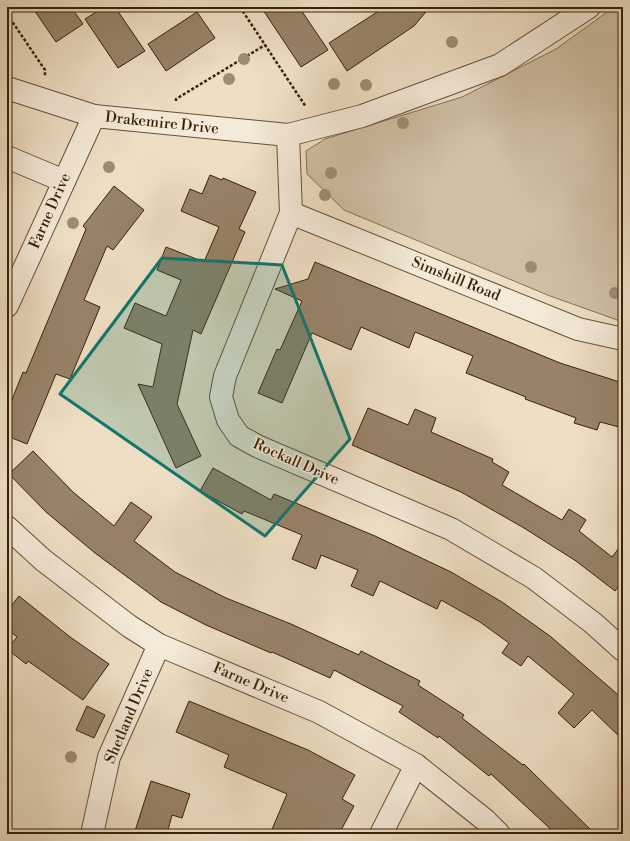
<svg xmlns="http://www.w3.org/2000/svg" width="630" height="841" viewBox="0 0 630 841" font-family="'Libre Bodoni',serif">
  <rect width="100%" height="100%" fill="#eedfc4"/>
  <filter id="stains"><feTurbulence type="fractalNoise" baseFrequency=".005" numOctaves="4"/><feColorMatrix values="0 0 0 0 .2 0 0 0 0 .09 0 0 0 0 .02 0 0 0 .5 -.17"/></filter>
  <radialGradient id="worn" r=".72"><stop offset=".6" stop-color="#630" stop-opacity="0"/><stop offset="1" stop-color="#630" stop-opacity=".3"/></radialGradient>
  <path fill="#cfbfa4" stroke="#847055" d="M614,7H623V322L550,296L344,210L307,174L306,151L325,139L462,97L556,49Z"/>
  <g fill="#988369" stroke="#3a2006">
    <path d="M32,7H71L83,24L56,42Z"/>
    <path d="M104,7H115L145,51L118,68L85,19Z"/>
    <path d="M261,7H299L328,50L301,67Z"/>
    <path d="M385,7H430L414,26L347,71L329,43Z"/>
    <path d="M197,12L215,38L166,71L148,44Z"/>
    <path d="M210,175L222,180L223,178L256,192L239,229L245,232L201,334L193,330L177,404L201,456L176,468L138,384L153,387L162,344L124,328L135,303L166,316L181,280L157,270L166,247L204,262L219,227L181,211L190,189L202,194Z"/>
    <path d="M114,186L144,210L113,250L107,246L84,300L100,307L70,379L56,374L27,444L7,436V412L23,372L26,373L86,229L83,226Z"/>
    <path d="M315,262L560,363L623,383V428L600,422L597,430L574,423L576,418L525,399L526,397L466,373L473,356L415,332L409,348L361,327L351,350L312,333L282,403L258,393L277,349L280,350L302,301L275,289L308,279Z"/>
    <path d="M368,408L408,425L415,409L436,418L431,432L493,459L492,462L509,472L502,485L562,520L569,509L586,520L579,531L612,557L623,543V581L615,591L576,561L524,528L461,492L352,445Z"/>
    <path d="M33,451L73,492L114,526L131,502L152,517L134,541L175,572L226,598L291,624L359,655L361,651L420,681L418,685L464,715L462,718L523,765L524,764L595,834H556L491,774L489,776L439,736L438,738L399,712L403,706L334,670L330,678L272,652L271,653L206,625L161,602L95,553L46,512L9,474Z"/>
    <path d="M213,468L271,500L274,494L375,536L451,572L502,602L550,636L623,699V740L592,710L574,728L558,713L574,694L528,656L521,666L502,653L509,643L480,622L441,600L437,609L380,581L373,596L351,586L358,570L321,555L316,569L292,559L302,535L244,511L242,514L200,491Z"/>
    <path d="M19,596L70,637L109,664L83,700L28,661L26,664L7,649L17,637L7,629V611Z"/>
    <path d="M189,701L308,750L355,775L342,799L354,806L339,834H270L287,794L224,767L229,755L176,732Z"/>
    <path d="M87,706L105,715L94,738L76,730Z"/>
    <path d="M151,781L190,794L182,818L172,815L167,834H146L135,831Z"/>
  </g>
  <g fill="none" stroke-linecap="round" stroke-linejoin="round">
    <defs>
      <g id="minor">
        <path d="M7,88L94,116L288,135L362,116L500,65L589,7"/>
        <path d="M288,135L291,213L225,376L221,397L228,420L239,436L257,446L451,529L534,578L593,623L623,650"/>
        <path d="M7,157L64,181"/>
        <path d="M291,213L578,329L623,339"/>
        <path d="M7,306L94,116"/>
        <path d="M7,527L43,560L129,626L159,645L319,712L416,765L485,820L499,834"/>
        <path d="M92,834L109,757L159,645"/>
        <path d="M381,834L416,765"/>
      </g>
    </defs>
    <use href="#minor" stroke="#675036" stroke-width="24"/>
    <g stroke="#3a2006" stroke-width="2.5" stroke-dasharray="3 2" stroke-linecap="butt">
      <path d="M240,7L306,107"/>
      <path d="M7,14L45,70V76"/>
      <path d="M176,101V99L265,45"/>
    </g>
    <use href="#minor" stroke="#f4ead9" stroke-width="22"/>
  </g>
  <g fill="#9f8c72">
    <circle cx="452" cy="42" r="6"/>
    <circle cx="244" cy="59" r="6"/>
    <circle cx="229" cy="79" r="6"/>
    <circle cx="334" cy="84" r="6"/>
    <circle cx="366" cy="85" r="6"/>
    <circle cx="403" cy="123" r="6"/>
    <circle cx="109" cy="167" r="6"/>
    <circle cx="331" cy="173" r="6"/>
    <circle cx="325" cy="195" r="6"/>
    <circle cx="73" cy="223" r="6"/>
    <circle cx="531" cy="267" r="6"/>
    <circle cx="615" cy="293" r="6"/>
    <circle cx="71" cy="757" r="6"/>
  </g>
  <path fill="#0f766e" fill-opacity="0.2" stroke="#0f766e" stroke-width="3" stroke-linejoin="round" d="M162,258L282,265L350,439L265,536L60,394Z"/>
  <g text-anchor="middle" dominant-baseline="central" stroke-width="3" stroke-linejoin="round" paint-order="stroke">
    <g font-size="15" fill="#3a2006" stroke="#f4ead9">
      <text transform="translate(162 123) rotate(6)">Drakemire Drive</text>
      <text transform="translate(50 211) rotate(-66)">Farne Drive</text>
      <text transform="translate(456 279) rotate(22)">Simshill Road</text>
      <text transform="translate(296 462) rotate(24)">Rockall Drive</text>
      <text transform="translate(251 683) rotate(23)">Farne Drive</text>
      <text transform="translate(129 716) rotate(-67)">Shetland Drive</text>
    </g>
  </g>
  <rect width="630" height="841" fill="none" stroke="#eedfc4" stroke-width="24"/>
  <rect x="8" y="8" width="614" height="825" fill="none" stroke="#3a2006" stroke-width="2"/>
  <rect x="12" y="12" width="606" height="817" fill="none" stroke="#3a2006"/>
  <rect width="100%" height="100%" filter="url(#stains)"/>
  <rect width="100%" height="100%" fill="url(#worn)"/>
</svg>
